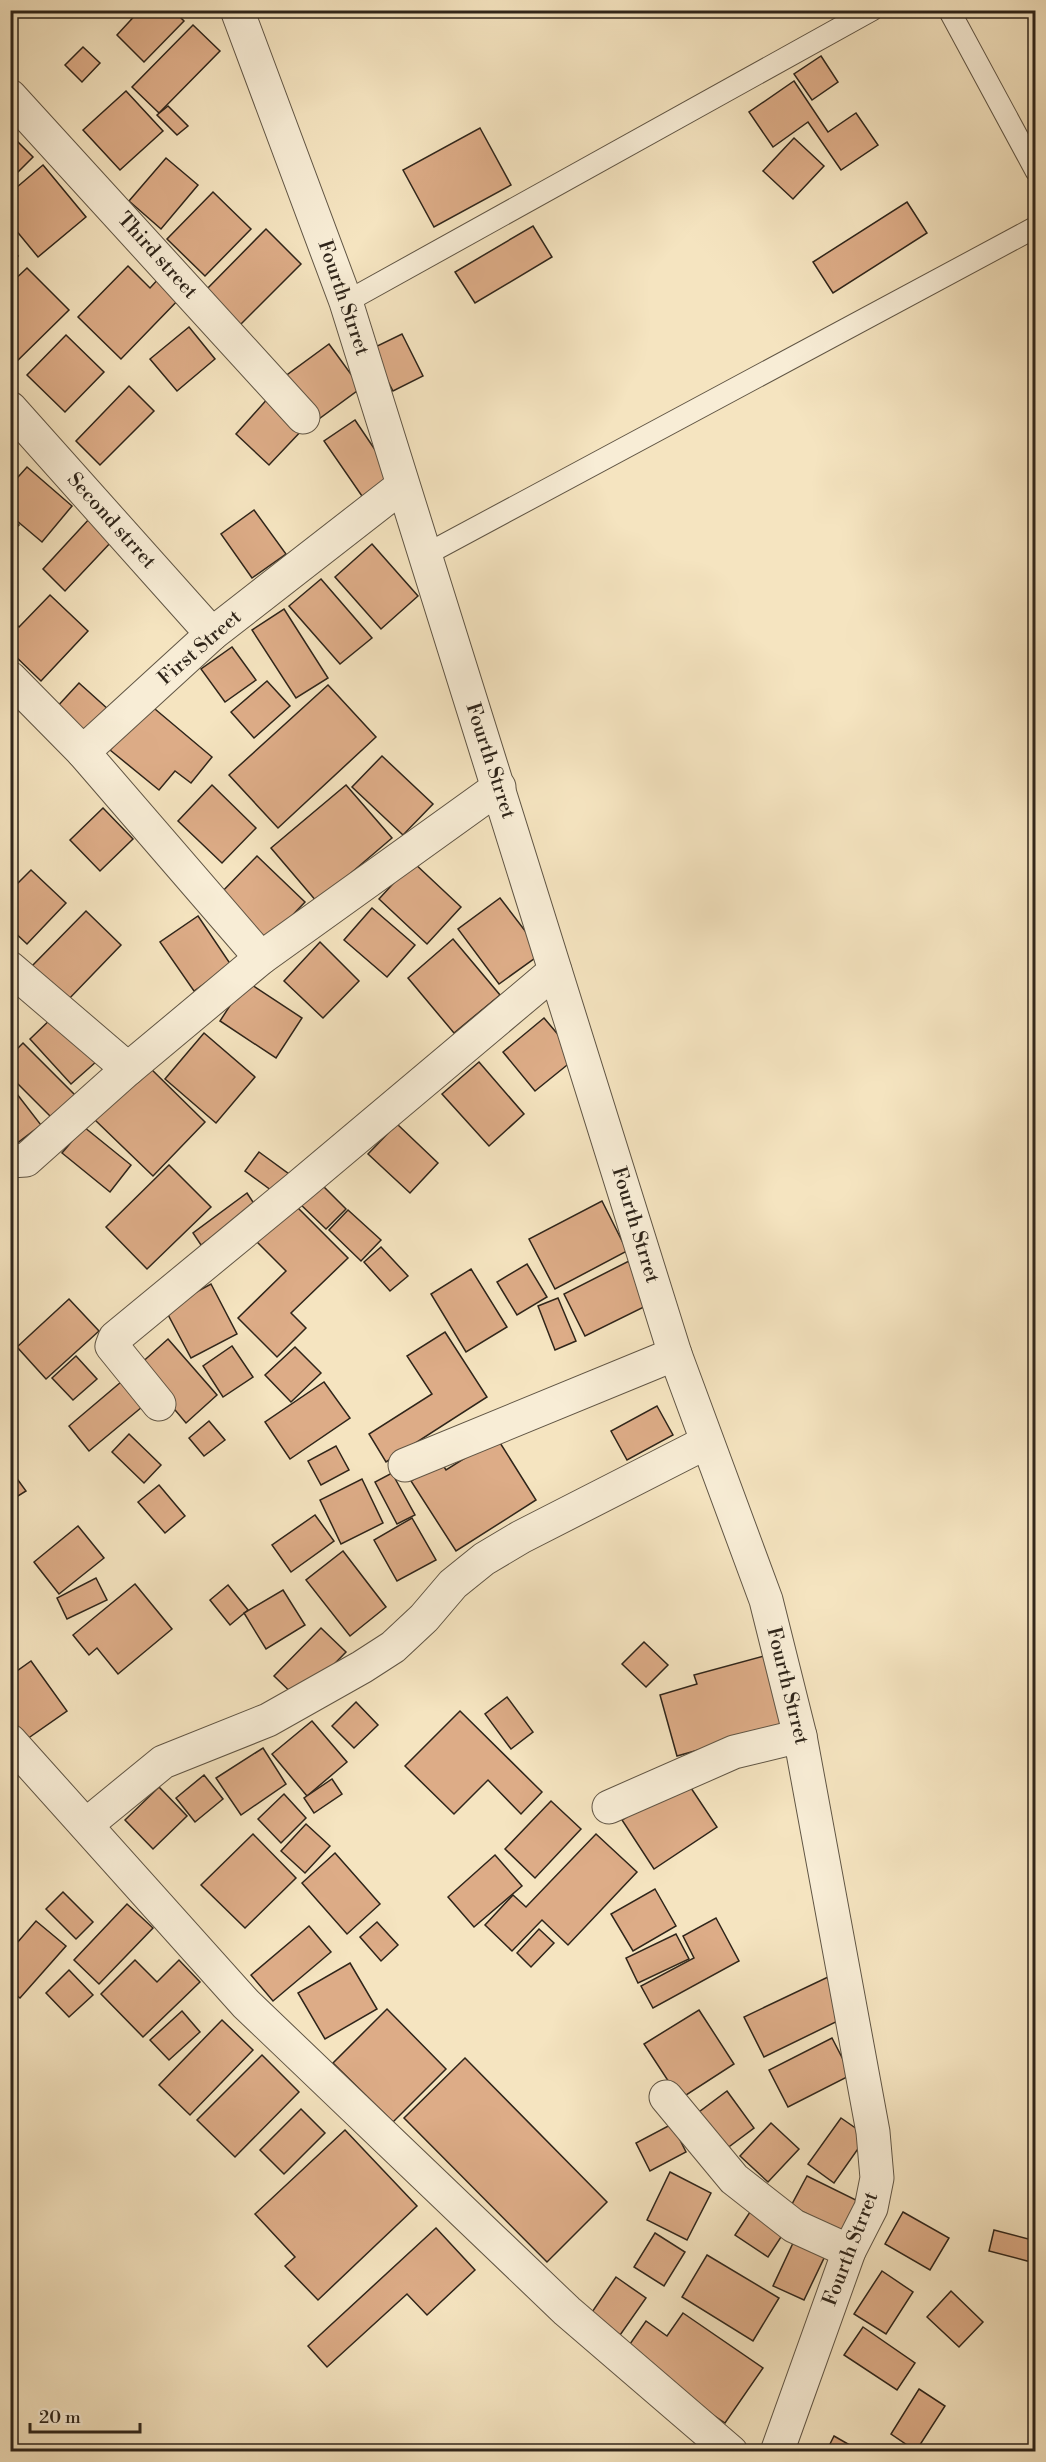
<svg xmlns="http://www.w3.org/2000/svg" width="1046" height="2462" viewBox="0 0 1046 2462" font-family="'Libre Bodoni',serif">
  <rect width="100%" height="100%" fill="#f5e4c0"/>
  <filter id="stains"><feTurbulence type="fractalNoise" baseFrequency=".00333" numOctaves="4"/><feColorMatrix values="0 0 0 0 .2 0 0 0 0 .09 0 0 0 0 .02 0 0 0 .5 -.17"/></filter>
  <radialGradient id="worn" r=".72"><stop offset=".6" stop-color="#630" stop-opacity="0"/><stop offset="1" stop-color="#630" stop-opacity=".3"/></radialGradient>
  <g fill="#ddac87" stroke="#2f251a" stroke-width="1.5">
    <path d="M140,10H173L184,21L144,62L117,35Z"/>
    <path d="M193,25L220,51L159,113L132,87Z"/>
    <path d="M83,47L100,63L82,82L65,65Z"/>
    <path d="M821,56L838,82L812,100L794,74Z"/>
    <path d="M794,81L828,132L856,113L878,145L841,170L808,122L773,147L749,112Z"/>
    <path d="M126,91L163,131L120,170L83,130Z"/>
    <path d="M168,106L188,126L177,135L157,115Z"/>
    <path d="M480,128L511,185L434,227L403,170Z"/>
    <path d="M10,134L33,157L10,180Z"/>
    <path d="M794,138L824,166L793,199L763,171Z"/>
    <path d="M166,158L198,185L161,229L129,201Z"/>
    <path d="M43,165L86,217L38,257L10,223V193Z"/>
    <path d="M213,192L251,229L205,276L167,239Z"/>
    <path d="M907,202L927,233L833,293L813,262Z"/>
    <path d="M533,226L552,257L475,303L455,272Z"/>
    <path d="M266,229L301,264L237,328L202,294Z"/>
    <path d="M10,251L18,256L10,268Z"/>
    <path d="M128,266L150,288L162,275L183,295L121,359L78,317Z"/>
    <path d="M27,268L69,310L10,368V284Z"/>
    <path d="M189,327L215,359L177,391L150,359Z"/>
    <path d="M402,334L423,376L393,391L371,349Z"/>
    <path d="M66,335L104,372L65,412L27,375Z"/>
    <path d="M329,344L361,388L312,424L280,380Z"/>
    <path d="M129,386L154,411L100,465L76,441Z"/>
    <path d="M270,396L304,428L269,465L236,434Z"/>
    <path d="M355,420L394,478L364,499L324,441Z"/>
    <path d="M27,467L72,506L42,542L10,515V486Z"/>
    <path d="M254,510L286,554L252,578L221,534Z"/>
    <path d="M10,517L19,525L10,534Z"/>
    <path d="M90,518L113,540L65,591L43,569Z"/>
    <path d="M372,544L418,596L381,629L335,577Z"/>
    <path d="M321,579L372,638L340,664L289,606Z"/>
    <path d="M50,595L88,631L41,681L10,651V619L19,627Z"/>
    <path d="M284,609L328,678L296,698L252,630Z"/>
    <path d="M232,647L256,680L225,702L201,669Z"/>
    <path d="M267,681L290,706L254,738L231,712Z"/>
    <path d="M79,683L109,710L84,736L55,709Z"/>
    <path d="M328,685L376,737L278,828L229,775Z"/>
    <path d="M149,704L212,757L191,783L175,771L159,790L110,750Z"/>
    <path d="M382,756L433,804L403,835L352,787Z"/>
    <path d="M212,785L256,828L222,863L178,821Z"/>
    <path d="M346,785L392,838L317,902L271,848Z"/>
    <path d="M103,808L133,839L100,871L70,840Z"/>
    <path d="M257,856L305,902L266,943L217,897Z"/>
    <path d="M413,862L461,907L427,944L379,899Z"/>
    <path d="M31,870L66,903L27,944L10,928V891Z"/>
    <path d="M500,898L542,953L499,984L458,929Z"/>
    <path d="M372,908L415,945L387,977L344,940Z"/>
    <path d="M86,911L121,945L66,1002L31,967Z"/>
    <path d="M198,916L231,965L194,991L160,942Z"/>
    <path d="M453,939L500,995L454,1033L408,978Z"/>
    <path d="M320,942L359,981L323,1018L284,981Z"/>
    <path d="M246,981L302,1018L276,1058L220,1021Z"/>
    <path d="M55,1015L97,1061L71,1084L30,1039Z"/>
    <path d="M544,1018L577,1057L535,1091L503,1052Z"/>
    <path d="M204,1033L255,1077L216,1123L165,1079Z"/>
    <path d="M23,1043L75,1095L52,1118L10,1076V1056Z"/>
    <path d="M479,1062L524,1114L489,1146L442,1094Z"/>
    <path d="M147,1065L205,1122L153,1176L94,1119Z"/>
    <path d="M10,1085L41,1125L12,1147L10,1145Z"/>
    <path d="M397,1124L438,1163L410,1193L368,1154Z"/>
    <path d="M84,1127L131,1165L110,1192L62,1153Z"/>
    <path d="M259,1152L289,1174L275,1193L245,1171Z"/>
    <path d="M169,1165L211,1207L147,1269L106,1227Z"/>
    <path d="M317,1180L346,1209L326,1229L297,1201Z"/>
    <path d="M247,1193L255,1205L201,1245L193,1233Z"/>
    <path d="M602,1201L627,1251L555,1289L529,1239Z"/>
    <path d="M292,1202L348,1258L291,1313L306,1328L277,1357L238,1318L286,1271L255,1240Z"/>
    <path d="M348,1210L381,1240L361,1261L329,1230Z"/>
    <path d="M381,1247L408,1276L390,1291L364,1262Z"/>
    <path d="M629,1261L650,1304L585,1336L564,1294Z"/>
    <path d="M527,1264L547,1297L517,1315L497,1282Z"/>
    <path d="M471,1269L507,1327L466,1352L431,1294Z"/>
    <path d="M211,1284L237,1334L191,1358L165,1309Z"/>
    <path d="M558,1298L576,1341L555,1350L538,1306Z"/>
    <path d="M69,1299L99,1331L46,1379L17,1347Z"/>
    <path d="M445,1332L487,1397L386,1462L369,1434L432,1394L407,1356Z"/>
    <path d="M168,1339L217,1395L186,1423L138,1366Z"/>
    <path d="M232,1346L253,1377L223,1397L203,1366Z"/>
    <path d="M295,1347L321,1373L291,1402L265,1375Z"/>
    <path d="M76,1356L97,1379L73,1400L52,1378Z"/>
    <path d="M121,1382L142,1407L89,1451L69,1426Z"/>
    <path d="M324,1382L350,1418L290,1459L265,1422Z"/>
    <path d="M657,1406L673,1435L627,1460L611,1431Z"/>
    <path d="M209,1421L225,1440L204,1456L189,1438Z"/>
    <path d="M129,1434L161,1465L144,1483L112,1452Z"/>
    <path d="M497,1438L536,1500L456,1551L411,1481L441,1462L446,1470Z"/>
    <path d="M336,1446L349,1470L321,1485L308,1461Z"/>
    <path d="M10,1469L26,1491L10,1501Z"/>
    <path d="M392,1473L415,1515L397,1524L375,1482Z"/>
    <path d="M362,1479L383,1523L341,1544L320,1500Z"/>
    <path d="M159,1485L185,1516L165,1533L138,1502Z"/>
    <path d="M315,1515L334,1541L291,1572L272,1545Z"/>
    <path d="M412,1518L436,1560L397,1581L374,1540Z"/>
    <path d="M78,1526L104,1558L59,1594L34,1562Z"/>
    <path d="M343,1551L386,1607L350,1636L306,1580Z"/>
    <path d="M10,1567L17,1579L10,1583Z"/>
    <path d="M96,1578L107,1600L67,1619L57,1598Z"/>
    <path d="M135,1584L172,1629L118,1674L97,1648L89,1655L73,1635Z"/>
    <path d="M228,1585L248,1610L230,1625L210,1600Z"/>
    <path d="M283,1590L305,1625L266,1649L244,1613Z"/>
    <path d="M321,1628L346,1652L299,1700L274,1676Z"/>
    <path d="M644,1642L668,1665L646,1687L622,1664Z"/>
    <path d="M771,1654L791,1724L677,1756L660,1695L697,1684L694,1675Z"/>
    <path d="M31,1661L67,1711L27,1739L10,1716V1676Z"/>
    <path d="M507,1697L533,1732L511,1749L485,1714Z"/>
    <path d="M356,1702L378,1725L354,1748L332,1726Z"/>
    <path d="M460,1711L542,1792L521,1814L488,1780L454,1814L405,1766Z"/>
    <path d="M312,1721L347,1762L307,1796L272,1754Z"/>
    <path d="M263,1748L286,1784L241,1815L216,1778Z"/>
    <path d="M204,1775L223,1799L195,1822L176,1798Z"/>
    <path d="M332,1779L342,1794L314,1813L304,1798Z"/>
    <path d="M685,1779L717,1827L654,1869L622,1820Z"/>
    <path d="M159,1787L187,1816L153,1849L125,1820Z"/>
    <path d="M284,1794L306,1818L281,1843L258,1819Z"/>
    <path d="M551,1801L581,1829L535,1878L505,1849Z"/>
    <path d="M306,1824L330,1846L305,1873L281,1851Z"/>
    <path d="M253,1834L296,1878L245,1928L201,1885Z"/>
    <path d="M596,1834L637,1872L568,1945L542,1920L512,1951L485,1925L513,1895L526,1907Z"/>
    <path d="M335,1853L380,1904L347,1934L302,1883Z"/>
    <path d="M495,1855L522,1886L474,1927L448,1897Z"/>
    <path d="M655,1889L676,1926L633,1951L611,1914Z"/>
    <path d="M63,1892L93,1922L76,1939L46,1909Z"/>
    <path d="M127,1904L153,1928L99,1984L74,1960Z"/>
    <path d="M716,1918L739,1961L653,2008L641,1986L694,1958L683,1936Z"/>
    <path d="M36,1921L66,1946L20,1998L10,1990V1951Z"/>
    <path d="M377,1922L398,1945L381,1961L360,1937Z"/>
    <path d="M309,1926L331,1952L273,2001L251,1975Z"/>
    <path d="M539,1929L554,1943L531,1967L517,1953Z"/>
    <path d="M676,1934L689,1959L638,1983L626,1958Z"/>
    <path d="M135,1960L157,1982L179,1960L200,1982L143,2037L101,1994Z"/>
    <path d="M350,1963L377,2009L325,2039L298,1993Z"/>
    <path d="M69,1970L93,1995L69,2017L46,1993Z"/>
    <path d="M828,1977L848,2016L764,2057L744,2017Z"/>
    <path d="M387,2009L446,2069L393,2122L333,2063Z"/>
    <path d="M699,2010L734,2064L680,2099L644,2044Z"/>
    <path d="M182,2011L200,2032L169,2060L150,2040Z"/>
    <path d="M222,2020L253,2050L190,2115L159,2085Z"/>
    <path d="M832,2038L851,2075L788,2107L769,2070Z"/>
    <path d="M262,2055L299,2092L235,2157L197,2120Z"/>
    <path d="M465,2058L607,2202L547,2262L404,2118Z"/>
    <path d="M727,2091L754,2128L722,2152L695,2115Z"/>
    <path d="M301,2109L325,2133L284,2174L260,2150Z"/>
    <path d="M841,2118L867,2136L834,2183L808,2164Z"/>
    <path d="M771,2123L799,2149L768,2182L740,2156Z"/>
    <path d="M672,2124L686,2152L650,2171L636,2143Z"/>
    <path d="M345,2130L417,2206L318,2300L285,2266L295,2257L255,2214Z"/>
    <path d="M670,2172L711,2193L687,2240L647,2220Z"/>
    <path d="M807,2176L864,2204L849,2235L791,2206Z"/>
    <path d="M750,2212L783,2234L768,2257L735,2235Z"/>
    <path d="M903,2212L949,2238L930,2270L885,2244Z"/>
    <path d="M436,2228L475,2270L427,2315L407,2294L327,2367L308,2346Z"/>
    <path d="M994,2230L1036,2241L1031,2262L989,2251Z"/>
    <path d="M655,2233L685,2252L664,2286L634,2267Z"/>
    <path d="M794,2241L825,2256L804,2300L773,2286Z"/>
    <path d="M707,2255L779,2298L753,2341L682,2297Z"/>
    <path d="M882,2271L913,2292L886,2334L854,2314Z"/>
    <path d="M616,2277L646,2298L618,2338L588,2318Z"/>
    <path d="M951,2291L983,2322L959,2347L927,2317Z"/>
    <path d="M683,2313L763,2368L725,2423L623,2354L646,2321L667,2336Z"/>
    <path d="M863,2327L915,2363L897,2390L844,2355Z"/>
    <path d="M919,2389L945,2406L916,2451L891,2434Z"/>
    <path d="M834,2436L862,2452H826Z"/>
  </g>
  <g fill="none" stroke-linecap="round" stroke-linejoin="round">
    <defs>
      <g id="service">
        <path d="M949,10L1036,171"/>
        <path d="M346,302L872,10"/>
        <path d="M425,555L1036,227"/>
      </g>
      <g id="minor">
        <path d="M10,96L303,417"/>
        <path d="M10,408L212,634"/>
        <path d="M10,678L83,752L212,634L402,486"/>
        <path d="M83,752L261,958"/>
        <path d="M10,968L128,1069"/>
        <path d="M10,1161L26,1160L128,1069L261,958L499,787"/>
        <path d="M159,1404L112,1346L115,1338L297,1188L555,971"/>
        <path d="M405,1465L675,1354"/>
        <path d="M10,1741L246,2004L567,2311L731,2452"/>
        <path d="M609,1807L734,1752L800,1736"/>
        <path d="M86,1825L163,1762L268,1720L362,1667L393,1647L424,1618L453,1584L484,1559L521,1537L707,1442"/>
        <path d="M666,2097L734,2179L794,2226L849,2251"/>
      </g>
      <path id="tertiary" d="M237,10L346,302L675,1354L766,1600L800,1736L873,2132L877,2178L871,2208L849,2251L777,2452"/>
    </defs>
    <use href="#service" stroke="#605544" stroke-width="23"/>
    <use href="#minor" stroke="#605544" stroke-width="35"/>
    <use href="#tertiary" stroke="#605544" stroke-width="35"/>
    <use href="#service" stroke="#f8edd6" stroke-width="21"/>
    <use href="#minor" stroke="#f8edd6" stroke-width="33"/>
    <use href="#tertiary" stroke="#f8edd6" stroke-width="33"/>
  </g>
  <g text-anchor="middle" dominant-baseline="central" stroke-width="4.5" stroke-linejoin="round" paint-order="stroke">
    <g font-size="20" fill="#2f251a" stroke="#f8edd6">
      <text transform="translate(157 256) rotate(48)">Third street</text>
      <text transform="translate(343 298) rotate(71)">Fourth Strret</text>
      <text transform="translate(111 521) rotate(48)">Second strret</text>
      <text transform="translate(200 648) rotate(-41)">First Street</text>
      <text transform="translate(490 761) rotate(72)">Fourth Strret</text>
      <text transform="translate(635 1225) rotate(73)">Fourth Strret</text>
      <text transform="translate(787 1686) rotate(76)">Fourth Strret</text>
      <text transform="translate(851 2249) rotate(-69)">Fourth Strret</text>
    </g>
  </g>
  <rect width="1046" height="2462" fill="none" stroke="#f5e4c0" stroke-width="36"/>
  <rect x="12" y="12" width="1022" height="2438" fill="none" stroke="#2f251a" stroke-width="3"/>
  <rect x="18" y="18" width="1010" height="2426" fill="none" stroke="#2f251a" stroke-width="1.5"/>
  <path d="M30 2423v9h110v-9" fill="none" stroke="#2f251a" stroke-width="3"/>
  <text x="39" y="2423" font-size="18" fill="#2f251a" stroke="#f8edd6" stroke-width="4.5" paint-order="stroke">20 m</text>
  <rect width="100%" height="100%" filter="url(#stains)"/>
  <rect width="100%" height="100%" fill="url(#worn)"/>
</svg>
